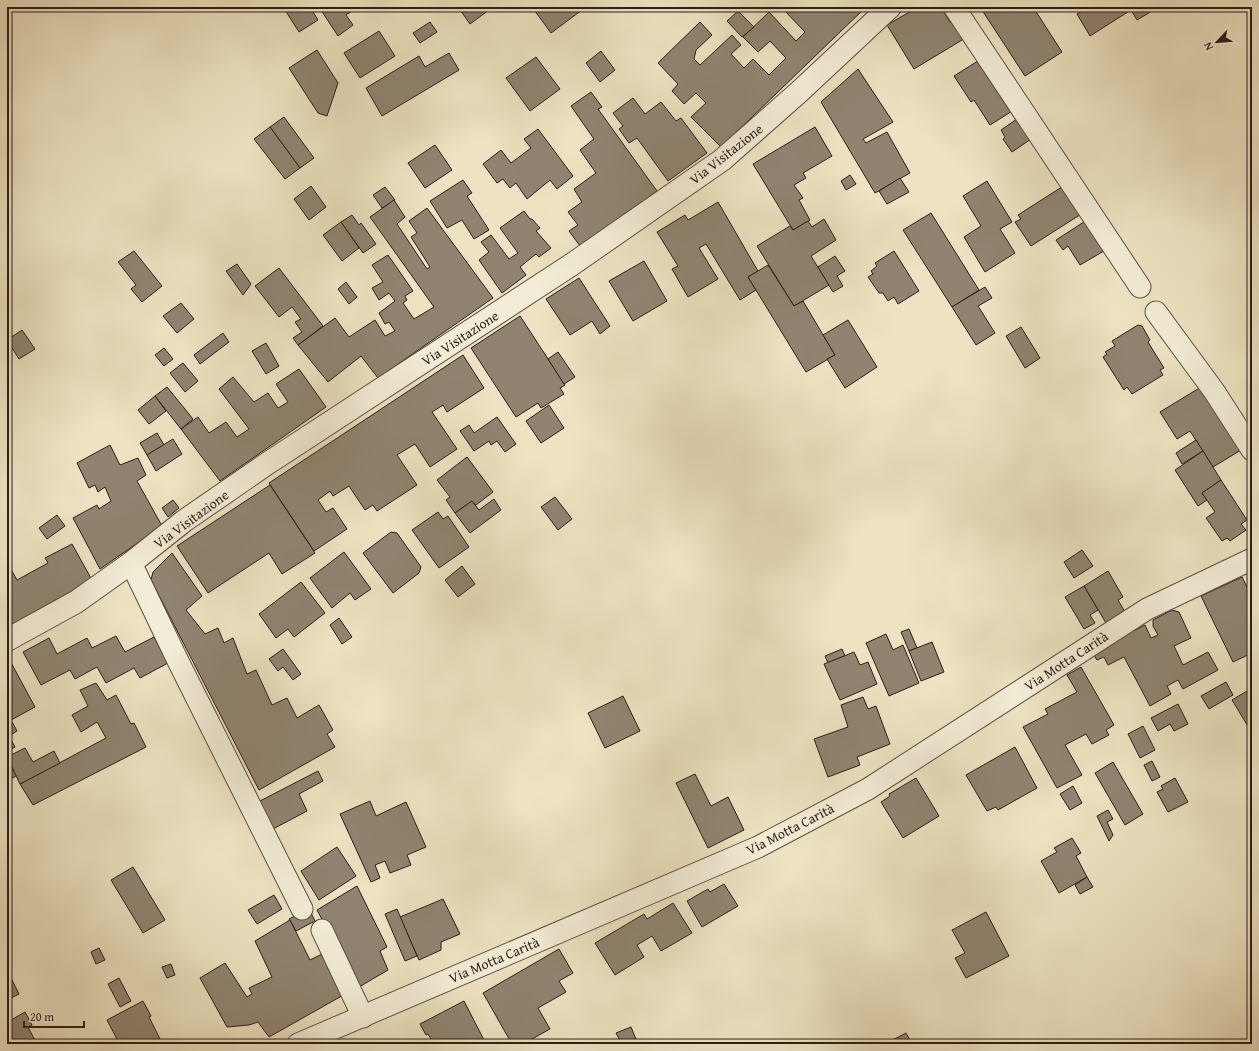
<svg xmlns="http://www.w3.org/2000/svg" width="1259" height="1051" viewBox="0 0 1259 1051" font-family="'Gentium Book Plus',serif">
  <rect width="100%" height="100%" fill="#ede3c2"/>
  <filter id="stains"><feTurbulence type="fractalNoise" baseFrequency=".005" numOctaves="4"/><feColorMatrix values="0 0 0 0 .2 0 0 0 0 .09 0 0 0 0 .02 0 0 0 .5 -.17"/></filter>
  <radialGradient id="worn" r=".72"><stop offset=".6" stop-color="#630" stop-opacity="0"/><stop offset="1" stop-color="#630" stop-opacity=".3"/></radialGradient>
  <g fill="#908471" stroke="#2b1e19">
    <path d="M290,7H310L318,20L299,32L285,10Z"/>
    <path d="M319,7H358L346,15L353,25L338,36Z"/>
    <path d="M458,7H493L470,24Z"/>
    <path d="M532,7H580L582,10L551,33Z"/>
    <path d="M781,7H866L721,147L691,117L706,103L696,93L684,104L672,91L678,84L658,63L700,22L712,35L696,50L694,59L700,65L732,35L741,45L731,54L744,68L753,59L769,75L786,58L770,41L758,52L743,37L769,12L796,41L805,32Z"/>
    <path d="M918,7H941L950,22L956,18L967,37L914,69L887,25Z"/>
    <path d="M980,7H1033L1062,52L1025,76Z"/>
    <path d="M1089,7H1150L1152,11L1137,20L1131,10L1090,36L1077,14Z"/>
    <path d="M738,11L754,27L742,37L727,21Z"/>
    <path d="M430,22L437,32L420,43L413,33Z"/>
    <path d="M379,31L395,56L360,78L344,53Z"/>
    <path d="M317,50L338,83L327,116L318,113L289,68Z"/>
    <path d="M601,51L615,70L600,82L586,63Z"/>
    <path d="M449,53L459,70L382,116L366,88L419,56L425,67Z"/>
    <path d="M536,57L560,89L530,111L506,78Z"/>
    <path d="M981,59L1017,108L990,125L974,100L971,102L954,76Z"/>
    <path d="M858,69L893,122L863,139L866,143L887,132L910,173L875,193L821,102Z"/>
    <path d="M591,92L602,107L598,109L657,191L580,246L569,231L578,225L568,212L582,202L574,189L596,173L580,150L594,139L571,106Z"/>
    <path d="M633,98L645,114L661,102L676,121L681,118L707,153L668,181L637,138L629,143L619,129L623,126L613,113Z"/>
    <path d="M284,117L314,158L300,168L270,127Z"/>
    <path d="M1020,117L1034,137L1012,152L1003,139L1005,137L1001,130Z"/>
    <path d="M270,127L300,168L285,179L254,139Z"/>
    <path d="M815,127L832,156L803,173L806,178L794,185L803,198L799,200L810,220L793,230L753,164Z"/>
    <path d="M538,129L573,176L557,189L550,180L527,199L516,183L510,188L503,179L497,183L483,164L501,150L511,163L531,148L524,139Z"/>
    <path d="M435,145L452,170L425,188L408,163Z"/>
    <path d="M850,175L856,184L846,190L841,181Z"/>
    <path d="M900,178L909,192L887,204L879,191Z"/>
    <path d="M463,180L472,193L467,196L489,230L474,239L462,220L447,228L430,201Z"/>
    <path d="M987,181L1012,222L1000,229L1015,253L985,272L964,237L981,226L963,196Z"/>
    <path d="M1068,183L1086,211L1031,246L1015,222L1021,219L1018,215Z"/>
    <path d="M311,186L326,207L309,220L294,199Z"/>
    <path d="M385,187L395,200L382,208L373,195Z"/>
    <path d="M394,200L405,217L397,224L427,269L430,267L411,237L417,233L409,221L427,208L493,298L378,378L361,356L328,382L298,345L335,318L349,337L375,320L385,336L395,331L389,322L385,324L379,313L395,301L389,293L379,300L372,288L383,282L372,265L388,255L413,291L405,296L407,300L403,303L414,319L434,307L370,217Z"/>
    <path d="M718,202L758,271L748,277L756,290L740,300L706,244L699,248L718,279L688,297L672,269L678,266L657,232L685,215L688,220Z"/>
    <path d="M524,211L530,219H532L540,228L536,231L551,248L539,257L536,254L520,267L526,275L502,293L479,260L489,252L481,242L491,235L509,259L518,253L500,228Z"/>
    <path d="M931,213L979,290L952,307L903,230Z"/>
    <path d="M352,215L359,225L361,223L376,244L363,253L341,222Z"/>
    <path d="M1090,218L1109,248L1080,265L1068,246L1063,250L1056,240Z"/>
    <path d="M824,219L836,240L811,256L829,285L794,306L757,246L790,226L793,230L808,221L812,227Z"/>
    <path d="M341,222L359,248L342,261L323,235Z"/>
    <path d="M134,251L162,286L142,302L131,289L136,285L118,262Z"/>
    <path d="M894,251L919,291L898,304L894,297L888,301L883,293H879L868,277L873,274L871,271L877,266L875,263Z"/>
    <path d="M835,256L845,271L837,276L843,286L833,292L818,267Z"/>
    <path d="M644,261L667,301L633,321L609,281Z"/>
    <path d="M237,264L251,284L243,295L226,271Z"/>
    <path d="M768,265L794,306L803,301L835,355L806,372L748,277Z"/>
    <path d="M279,268L323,326L298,345L293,338L302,332L295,322L301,319L292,307L279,317L255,286Z"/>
    <path d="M579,278L610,326L600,334L592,321L570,335L546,299Z"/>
    <path d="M346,282L357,297L349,304L338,289Z"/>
    <path d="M985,287L992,298L978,306L995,333L976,345L952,307Z"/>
    <path d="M181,303L194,319L177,333L163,316Z"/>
    <path d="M520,316L565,385L560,388L564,394L541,408L538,403L516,417L471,348Z"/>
    <path d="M848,320L877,367L845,388L827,359L835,355L823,335Z"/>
    <path d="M1138,325L1142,326L1150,340L1148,342L1164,368L1160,370L1163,375L1132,394L1127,387L1124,390L1103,357L1107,354L1105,352L1115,346L1112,341Z"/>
    <path d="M1021,327L1040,358L1025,368L1006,336Z"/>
    <path d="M22,330L35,349L19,359L7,340Z"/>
    <path d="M223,333L229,342L200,364L194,355Z"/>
    <path d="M266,343L279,366L266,374L252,351Z"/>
    <path d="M164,348L173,359L164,366L155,355Z"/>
    <path d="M558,352L575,377L564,384L548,359Z"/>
    <path d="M463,355L484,388L447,412L443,405L432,412L457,449L430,467L415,444L397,455L417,485L377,511L373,505L365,510L349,486L333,496L330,491L318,500L326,512L333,508L347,529L314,551L269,483Z"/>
    <path d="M183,363L198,381L185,392L170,373Z"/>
    <path d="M299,369L326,407L220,481L181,429L198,417L209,433L226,422L237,437L249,429L219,389L233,377L254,402L268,393L278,408L288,402L276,384Z"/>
    <path d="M167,387L193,419L181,429L155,396Z"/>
    <path d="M1201,387L1246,447L1213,467L1190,431L1177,439L1160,412Z"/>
    <path d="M155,396L166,411L149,424L138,410Z"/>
    <path d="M549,405L564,428L541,443L526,421Z"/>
    <path d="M497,417L516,444L505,452L497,441L491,445L489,441L474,451L460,431L469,425L474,433Z"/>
    <path d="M157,433L164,445L147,455L140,443Z"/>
    <path d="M173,439L182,454L156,471L147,455Z"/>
    <path d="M1196,440L1203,451L1182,464L1176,453Z"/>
    <path d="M110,445L120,465L138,458L146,475L137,481L162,526L100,569L73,518L97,505L99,509L111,501L105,487L98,492L95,485L89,488L77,463Z"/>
    <path d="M1203,451L1221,480L1202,493L1207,500L1198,506L1175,470Z"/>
    <path d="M467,457L493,492L476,505L472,501L455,513L446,500L450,497L437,480Z"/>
    <path d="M1221,480L1247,520L1241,524L1246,530L1230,541L1227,538L1222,541L1206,518L1215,512L1202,493Z"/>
    <path d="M270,485L315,553L282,574L269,553L208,593L177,546Z"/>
    <path d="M555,497L572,519L558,530L541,507Z"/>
    <path d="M494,499L501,510L470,533L455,513L472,501L479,510Z"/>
    <path d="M173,500L179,508L168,517L162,508Z"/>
    <path d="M438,512L443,519L448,516L469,547L439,568L412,530Z"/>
    <path d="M57,515L65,526L47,539L39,528Z"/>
    <path d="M391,532L397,533L421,567L419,573L393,593L363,553Z"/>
    <path d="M72,544L92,580L7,627V562L17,580L48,563L45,558Z"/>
    <path d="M1082,550L1093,566L1074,578L1064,562Z"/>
    <path d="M344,552L371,589L355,600L350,593L332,608L310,578Z"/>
    <path d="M172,553L202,596L186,610L205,634L218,628L224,643L233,638L247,674L256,670L272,705L287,698L297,718L319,705L333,730L327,734L335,747L259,790L151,580L153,572Z"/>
    <path d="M462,566L475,584L458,597L445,580Z"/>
    <path d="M1108,571L1123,597L1118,600L1125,612L1106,623L1084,586Z"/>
    <path d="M1242,577L1252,597V653L1233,662L1201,596Z"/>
    <path d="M301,582L325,613L294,637L288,629L276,638L259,614Z"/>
    <path d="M1084,586L1098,610L1090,615L1095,623L1084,629L1065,597Z"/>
    <path d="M1172,610L1179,612L1191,638L1174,646L1183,665L1208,652L1218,670L1183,689L1178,680L1167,686L1171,694L1150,706L1124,657L1108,665L1104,657L1097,660L1092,652L1145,625L1151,638L1158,635L1153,626V620Z"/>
    <path d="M339,618L352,637L342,644L330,625Z"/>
    <path d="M909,629L917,648L909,651L901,632Z"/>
    <path d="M886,634L893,650L903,645L919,683L889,696L866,643Z"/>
    <path d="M116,636L125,652L154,637L168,663L140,678L134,668L106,683L97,667L75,679L70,670L41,685L23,652L49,638L57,654L87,638L92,648Z"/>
    <path d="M932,642L944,672L921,681L909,651Z"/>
    <path d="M283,649L301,674L293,680L283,667L278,671L269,659Z"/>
    <path d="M842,649L845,656L828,663L825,656Z"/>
    <path d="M854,652L860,665L868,662L877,684L840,700L824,664Z"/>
    <path d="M8,657L35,707L11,720L17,731L9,736L15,747L7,752Z"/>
    <path d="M1081,667L1114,725L1106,730L1109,735L1092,744L1086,734L1065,745L1082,775L1057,788L1023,727L1048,714L1045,709L1077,692L1067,675Z"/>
    <path d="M1226,682L1233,695L1209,709L1201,696Z"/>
    <path d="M96,683L107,700L116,695L131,724L134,723L146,747L33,805L20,784L106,738L97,722L81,732L72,715L88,706L80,690Z"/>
    <path d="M1252,688V733L1232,700Z"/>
    <path d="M623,696L640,731L605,748L588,713Z"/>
    <path d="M863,697L868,709L876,706L890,744L857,757L860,765L828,777L814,739L848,727L841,705Z"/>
    <path d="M1178,704L1188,724L1174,731L1170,724L1158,731L1151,718Z"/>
    <path d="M1143,726L1155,750L1140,758L1128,734Z"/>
    <path d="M1015,747L1037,788L998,810L996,807L987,811L966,775Z"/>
    <path d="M25,748L33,762L54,751L60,763L20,784L7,757Z"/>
    <path d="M7,758L16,776L7,781Z"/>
    <path d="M1152,761L1160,777L1152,781L1144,765Z"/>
    <path d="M1113,762L1143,814L1125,825L1095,773Z"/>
    <path d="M318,771L323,781L299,794L307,811L271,830L256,803Z"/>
    <path d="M695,774L711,806L728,797L744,830L708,848L676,783Z"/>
    <path d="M916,778L939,816L903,838L881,802L890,796L889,794Z"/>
    <path d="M1175,778L1188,802L1168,812L1157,792L1163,789L1161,786Z"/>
    <path d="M1073,786L1082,803L1070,810L1060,794Z"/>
    <path d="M370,801L376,816L406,802L426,847L407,855L411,865L390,873L385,861L375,865L380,878L371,882L340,814Z"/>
    <path d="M1108,810L1113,819L1107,822L1113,835L1109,841L1097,816Z"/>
    <path d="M1072,838L1081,853L1076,856L1087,877L1059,893L1041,861L1057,852L1054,848Z"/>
    <path d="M337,847L356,876L319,900L301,871Z"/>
    <path d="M133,867L165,920L143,933L111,880Z"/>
    <path d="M1087,877L1093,887L1080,894L1075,885Z"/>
    <path d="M724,884L738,906L702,927L687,901L708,889L710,892Z"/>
    <path d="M357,886L387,947L380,951L388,970L359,987L317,910Z"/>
    <path d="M274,895L282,909L257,924L248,910Z"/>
    <path d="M443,899L460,934L441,942V950L419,960L400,917Z"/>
    <path d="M7,900L11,906L7,908Z"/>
    <path d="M673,903L692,933L661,951L652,936L637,945L644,957L615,975L595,943L644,914L647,919Z"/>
    <path d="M309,909L315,921L296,931L289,919Z"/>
    <path d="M397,909L417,956L405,961L385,914Z"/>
    <path d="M986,912L1009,956L966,978L955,958L965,953L952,930Z"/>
    <path d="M290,920L310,960L326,952L347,993L269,1037L258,1022L249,1025L227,1027L200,978L225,963L247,997L252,994L249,988L272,977L255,941Z"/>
    <path d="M99,948L105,960L96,964L91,952Z"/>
    <path d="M559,949L573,973L559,981L566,992L538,1008L550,1029L523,1044H512L483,993Z"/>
    <path d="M171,964L175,975L167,978L162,967Z"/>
    <path d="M7,970L19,994L7,1000Z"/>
    <path d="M119,978L131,1001L120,1007L108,984Z"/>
    <path d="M143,1001L151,1016L149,1017L162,1043L118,1044L119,1043L107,1020Z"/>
    <path d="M464,1001L484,1040L476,1044H434L428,1034L426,1035L420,1024Z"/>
    <path d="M25,1012L32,1025L28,1027L37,1044H7V1013L11,1020Z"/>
    <path d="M631,1027L638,1044H622L616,1033Z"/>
    <path d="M906,1033L912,1044H890L889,1042Z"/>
  </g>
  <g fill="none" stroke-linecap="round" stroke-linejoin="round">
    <defs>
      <g id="minor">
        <path d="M954,7L1140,287"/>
        <path d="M1156,312L1214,391L1252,450"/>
        <path d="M131,563L178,661L302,909"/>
        <path d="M322,930L363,1017"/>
        <path d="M298,1044L758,847L868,789L1147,609L1252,559"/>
      </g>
      <path id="tertiary" d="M7,640L76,602L131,563L184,521L268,463L571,265L722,160L799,92L890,7"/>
    </defs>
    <use href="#minor" stroke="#5c4f43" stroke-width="23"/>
    <use href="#tertiary" stroke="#5c4f43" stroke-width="24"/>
    <use href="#minor" stroke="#f3edd7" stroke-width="21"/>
    <use href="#tertiary" stroke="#f3edd7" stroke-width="22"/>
  </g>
  <g text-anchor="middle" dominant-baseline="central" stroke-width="3" stroke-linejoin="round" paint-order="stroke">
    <g font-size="14" fill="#2b1e19" stroke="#f3edd7">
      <text transform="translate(726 154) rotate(-38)">Via Visitazione</text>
      <text transform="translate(460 338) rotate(-33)">Via Visitazione</text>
      <text transform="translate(191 519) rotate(-36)">Via Visitazione</text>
      <text transform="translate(1066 661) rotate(-33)">Via Motta Carità</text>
      <text transform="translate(790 829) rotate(-27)">Via Motta Carità</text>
      <text transform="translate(494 960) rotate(-23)">Via Motta Carità</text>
    </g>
  </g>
  <rect width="1259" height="1051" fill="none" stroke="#ede3c2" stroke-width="24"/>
  <rect x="8" y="8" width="1243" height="1035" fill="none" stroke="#2b1e19" stroke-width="2"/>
  <rect x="12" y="12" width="1235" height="1027" fill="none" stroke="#2b1e19"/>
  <g transform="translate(1217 42) rotate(244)" stroke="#f3edd7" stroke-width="3" paint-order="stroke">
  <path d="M0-3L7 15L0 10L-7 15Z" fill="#2b1e19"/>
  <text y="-6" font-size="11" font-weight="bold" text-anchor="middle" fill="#2b1e19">N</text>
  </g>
  <path d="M24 1021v6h60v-6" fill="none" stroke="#2b1e19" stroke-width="2"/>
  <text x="30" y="1021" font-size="12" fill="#2b1e19" stroke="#f3edd7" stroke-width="3" paint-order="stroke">20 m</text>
  <rect width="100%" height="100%" filter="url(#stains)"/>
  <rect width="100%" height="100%" fill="url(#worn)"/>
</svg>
